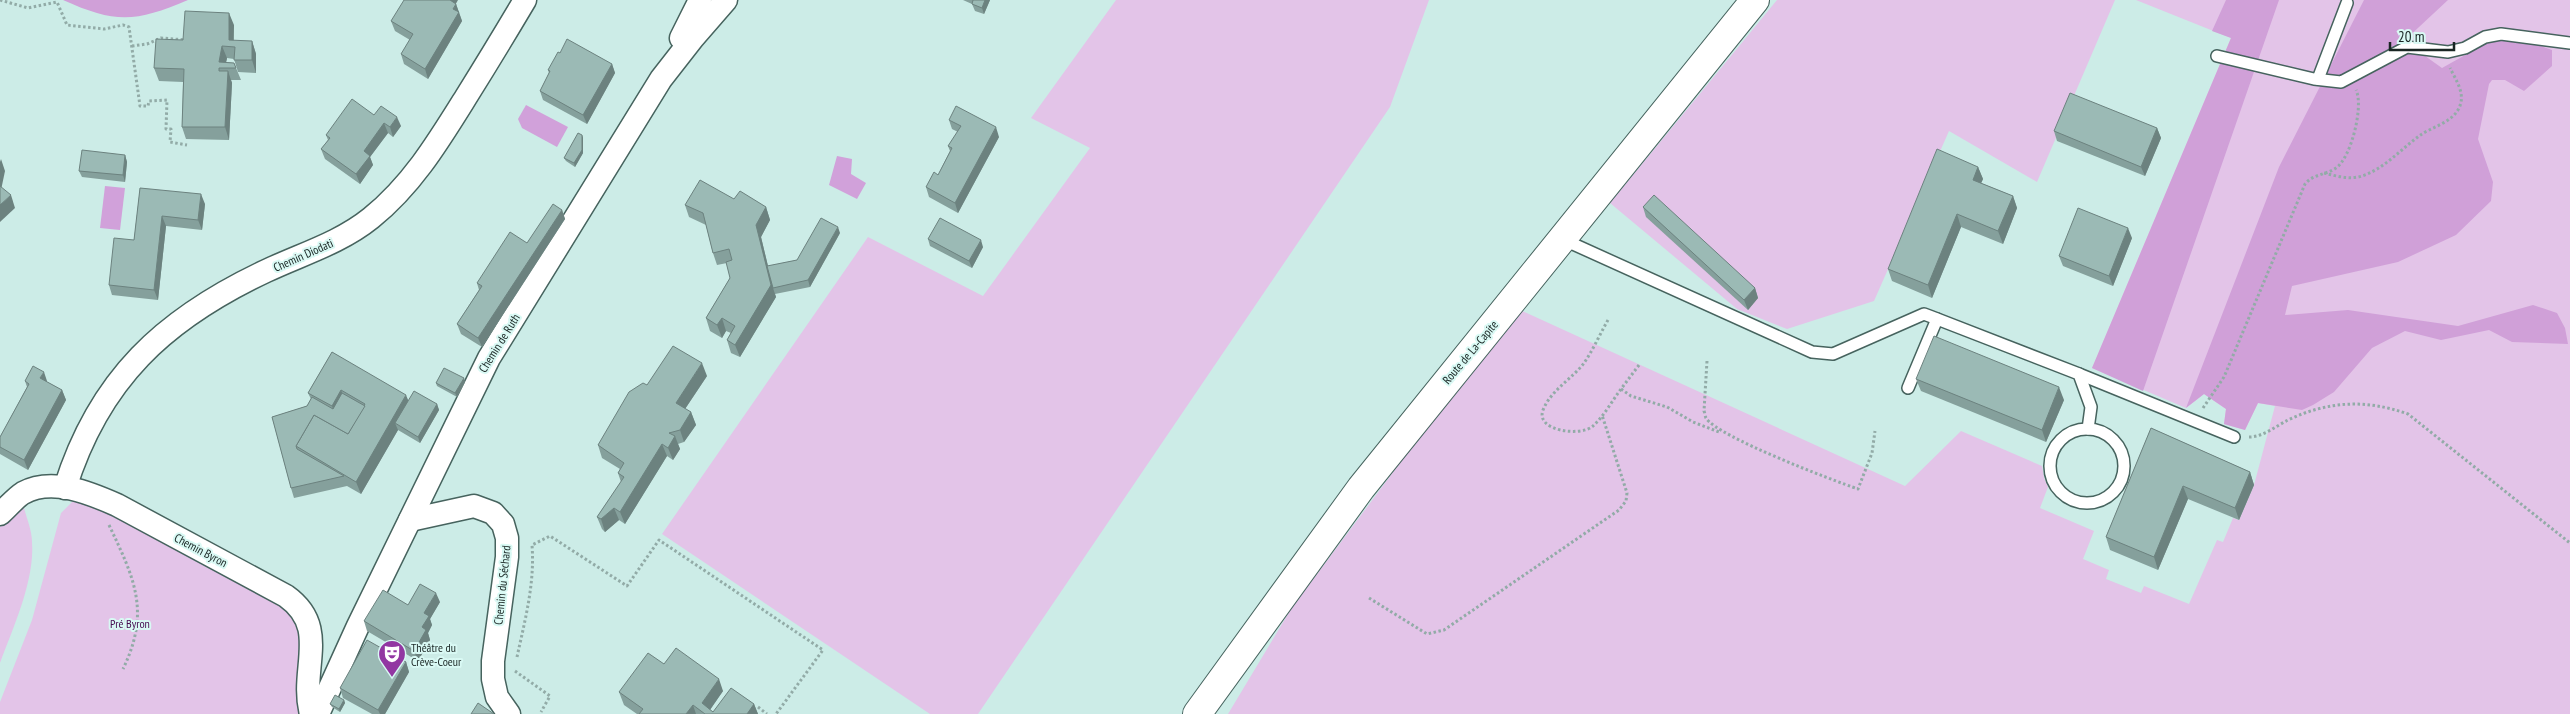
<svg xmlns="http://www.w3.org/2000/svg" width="2570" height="714" viewBox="0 0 2570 714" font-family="'PT Sans Narrow',sans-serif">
  <rect width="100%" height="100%" fill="#ccece7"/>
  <g fill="#e3c4e8">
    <path d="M1116,0H1429L1390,107L978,714H930L662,534L868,237L983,296L1090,148L1031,118Z"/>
    <path d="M1777,0H2115L2037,182L1949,131L1874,301L1787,329L1737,309L1610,203Z"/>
    <path d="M2136,0H2570V714H1228L1291,609L1423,432L1520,310L1905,486L1961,431L2042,466L2044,478L2048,487L2040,508L2094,531L2083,559L2109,570L2106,579L2141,593L2144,586L2189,604L2217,540L2223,542L2233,518L2239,520L2254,485L2275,406L2258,403L2245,430L2224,424L2226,409L2204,394L2186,408L2092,368L2231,38Z"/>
    <path d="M74,500H82L282,604L295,618L302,639L299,714H0V702L32,620L61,513Z"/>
    <path d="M24,508C27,519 32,531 32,542C35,580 13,628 0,663V527L12,515Z"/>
  </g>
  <g fill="#d0a0d8">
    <path d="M63,0H188C136,22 116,24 63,0Z"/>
    <path d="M2226,0H2279L2143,391L2092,368L2231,38L2212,31Z"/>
    <path d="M2364,0H2448L2404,41L2442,68L2492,40L2530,42L2552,50V66L2524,91L2505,80H2492L2489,84L2478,139L2493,182L2491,201L2456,235L2398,262L2292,286L2285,315L2348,310L2458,326L2533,305L2557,313L2565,328L2568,344L2512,342L2489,330L2441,340L2405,331L2372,348L2334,392L2313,405L2302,410L2258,403L2245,430L2224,424L2226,409L2204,394L2186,408L2279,167Z"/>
  </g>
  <g fill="#d1a1da">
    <path d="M526,105L568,127L557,147L522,128L518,119Z"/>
    <path d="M837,156L852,159L851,174L866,183L857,199L829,185Z"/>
    <path d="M105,186L125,188L120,230L100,228Z"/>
  </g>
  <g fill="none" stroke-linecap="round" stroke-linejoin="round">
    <defs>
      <g id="lane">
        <path d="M2217,56L2314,79L2341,82L2407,47L2448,52L2465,48L2485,37L2501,34L2570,43"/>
        <path d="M2318,79L2347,3"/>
        <path d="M1562,239L1812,352L1833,354L1924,314L1932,317L2079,374L2091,407L2088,429"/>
        <path d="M2079,374L2234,437"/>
        <path d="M1908,388L1937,319"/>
        <circle cx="2087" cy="466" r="37"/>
      </g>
      <g id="street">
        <path d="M681,38L700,0"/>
        <path d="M65,488C99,379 164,319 266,271C302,254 340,243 371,218C412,185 438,142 466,97C486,65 506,32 525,0"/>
        <path d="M0,514C7,508 15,498 23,493C52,477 90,493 117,505L286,596C331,628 299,669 311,714"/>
        <path d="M410,520L474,506L493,513L503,524L507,538V557L493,661V679L497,697L509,714"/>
        <path d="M318,714L358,626L489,358L661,79L693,38L726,0"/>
      </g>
      <path id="secondary" d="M1197,714L1361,488L1755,0"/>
    </defs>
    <use href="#lane" stroke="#46635e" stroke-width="14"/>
    <use href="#street" stroke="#46635e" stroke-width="25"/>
    <use href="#secondary" stroke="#46635e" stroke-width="30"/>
    <g stroke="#92aba7" stroke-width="3" stroke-dasharray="2.5 2.5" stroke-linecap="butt">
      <path d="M0,0L28,8L57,2L67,25L104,29L123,25L129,27L140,106H148L149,101L167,100L166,129H171L170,142L187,145"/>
      <path d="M132,46L147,44L161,38L187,40"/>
      <path d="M2324,173C2336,176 2350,180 2362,176C2384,169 2400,150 2419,136C2431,127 2452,123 2459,108C2466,94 2456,80 2450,68"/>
      <path d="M1608,320C1600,334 1593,350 1584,363C1572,379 1551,390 1543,410C1535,431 1581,437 1593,426C1604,416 1612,401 1621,389"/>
      <path d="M1707,361L1704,411C1705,413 1705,416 1706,418C1718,437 1832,480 1858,489L1872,453L1875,431"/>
      <path d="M1639,365L1621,389L1631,396L1667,407L1693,422L1719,432"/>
      <path d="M2203,408L2224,377L2305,184C2313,174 2326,175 2336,168C2351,158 2364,106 2356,90"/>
      <path d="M2249,437C2263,437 2276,426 2288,420C2328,401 2366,399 2408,414L2570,543"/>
      <path d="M109,525C134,578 151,611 123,669"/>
      <path d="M1369,598L1427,634L1444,630L1619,510L1626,501L1627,493L1602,415"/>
      <path d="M517,657C525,620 535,583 532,545L550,536L627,586L659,540L823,650L776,714"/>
      <path d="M515,671L550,696L541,712"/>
      <path d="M758,707L767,714"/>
    </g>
    <use href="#lane" stroke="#fff" stroke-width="11"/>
    <use href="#street" stroke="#fff" stroke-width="22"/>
    <use href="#secondary" stroke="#fff" stroke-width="28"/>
  </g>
  <g fill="#85a09c">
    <path d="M963,0H990L984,14L975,11L972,4Z"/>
    <path d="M456,4L462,21L428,79L404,64L401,54L410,40L395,31L391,21Z"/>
    <path d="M234,25V41H252L256,54V73L238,72L234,59L227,58L226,62L234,63L241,80H231L232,83L229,140L186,139L182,127L183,82L159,81L154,68L183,40Z"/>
    <path d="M560,53L612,64L615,73L587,124L543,100L540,91L549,73L548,70Z"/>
    <path d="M374,115L401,126L393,137L388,133L370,157L373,165L360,184L325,159L321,149L328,140L326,135Z"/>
    <path d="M949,120L999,137L958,213L929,197L926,187L938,175L950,151L948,146L958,132L952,129Z"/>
    <path d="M2157,128L2161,138L2145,176L2057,141L2054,131Z"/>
    <path d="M582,135L583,138V153L575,167L566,161L564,158Z"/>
    <path d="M125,155L127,162L125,182L82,177L79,171Z"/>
    <path d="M1978,167L1983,179L1981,183L2013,196L2017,208L2003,244L1961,227L1932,298L1892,281L1888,269Z"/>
    <path d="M140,188L205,204L202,230L166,226L158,300L112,295L109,285L134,240Z"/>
    <path d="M734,199L766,207L770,220L761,237L768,266L797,260L840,233L810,287L775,294L776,297L740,357L731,353L727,340L731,333L726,331L722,338L710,331L706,318L730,278L727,263L717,265L713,253L706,225L689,217L685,205Z"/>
    <path d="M1643,207L1755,288L1758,298L1748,310L1646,217Z"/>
    <path d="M562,210L565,219L482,347L461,334L457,324L479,290L477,283L527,243Z"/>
    <path d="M2132,238L2113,286L2063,266L2059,256Z"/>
    <path d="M928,239L983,247L972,268L930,246Z"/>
    <path d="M332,352L408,401L437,404L439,410L420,443L398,430L361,494L347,486L294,498L291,488L272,417L307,406L311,399L308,393Z"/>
    <path d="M707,376L685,409L691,412L696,425L684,442L678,444L680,449L673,460L667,456L625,524L619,520L605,532L602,529L597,517L621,482L618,473L620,469L602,458L598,445L647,385Z"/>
    <path d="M1916,379L2064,400L2046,442L1921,391Z"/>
    <path d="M25,381H47V382L62,390L66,400L28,470L0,454V437L27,387Z"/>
    <path d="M465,382L457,397L437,386L436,383Z"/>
    <path d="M2151,428L2250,472L2254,485L2239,520L2188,499L2158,570L2110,550L2106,537Z"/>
    <path d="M440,602L430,619L432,625L428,633L430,640L418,661L367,631L364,621L408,605Z"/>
    <path d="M406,662L409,672L385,714H372L343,698L340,688Z"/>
    <path d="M664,664L723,691L710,710L713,712L754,704L758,714H637L624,705L619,692Z"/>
    <path d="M344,700L345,703L340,712L332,707L330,704Z"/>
  </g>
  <g fill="#6c827f">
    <path d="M449,0H458L453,9Z"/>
    <path d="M985,0H990L984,14L982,8Z"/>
    <path d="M456,4L462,21L428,79L425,69Z"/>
    <path d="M229,13L234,25L233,47L229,40Z"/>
    <path d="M252,41L256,54V73L252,60Z"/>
    <path d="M222,46L227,58L225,68L219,62Z"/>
    <path d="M612,64L615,73L587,124L583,115Z"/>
    <path d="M228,71L232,83L229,140L225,127Z"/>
    <path d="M397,117L401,126L393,137L390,127Z"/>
    <path d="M384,123L388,133L370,157L373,165L360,184L356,174L364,151Z"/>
    <path d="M996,127L999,137L958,213L955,203Z"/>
    <path d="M2157,128L2161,138L2145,176L2141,167Z"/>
    <path d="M582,135L583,138V153L575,167L574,163Z"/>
    <path d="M125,155L127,162L125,182L123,175Z"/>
    <path d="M1,159L5,171L0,195V162Z"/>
    <path d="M1978,167L1983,179L1977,192L1973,180Z"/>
    <path d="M201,194L205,204L202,230L198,220Z"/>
    <path d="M11,195L15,208L0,222V205Z"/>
    <path d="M2013,196L2017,208L2003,244L1998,231Z"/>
    <path d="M766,207L770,220L761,237L773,287V288L776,297L740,357L735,345L756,225Z"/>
    <path d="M562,210L565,219L482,347L478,338Z"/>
    <path d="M1957,214L1961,227L1932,298L1928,285Z"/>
    <path d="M162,216L166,226L158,300L154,290Z"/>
    <path d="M838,227L840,233L810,287L808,280Z"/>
    <path d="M2128,228L2132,238L2113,286L2109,276Z"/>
    <path d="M981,240L983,247L972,268L969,261Z"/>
    <path d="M1755,288L1758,298L1748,310L1744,300Z"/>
    <path d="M722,318L726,331L722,338L717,325Z"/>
    <path d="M702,363L707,376L681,415L676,403Z"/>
    <path d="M44,372L47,381L44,388L40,378Z"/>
    <path d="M464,378L465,382L457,397L455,393Z"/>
    <path d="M2059,387L2064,400L2046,442L2042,430Z"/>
    <path d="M62,390L66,400L28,470L24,460Z"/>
    <path d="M341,390L346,402L336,419L332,406Z"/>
    <path d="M406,395L411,407L395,423L398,430L361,494L356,482Z"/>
    <path d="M437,404L439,410L420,443L418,437Z"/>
    <path d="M691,412L696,425L684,442L680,430Z"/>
    <path d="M675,436L680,449L673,460L668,448Z"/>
    <path d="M662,444L667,456L625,524L620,512Z"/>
    <path d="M2250,472L2254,485L2239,520L2235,508Z"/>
    <path d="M2183,486L2188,499L2158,570L2154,557Z"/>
    <path d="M614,508L619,520L605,532L601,519Z"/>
    <path d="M436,593L440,602L430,619L432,625L428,633L430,640L418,661L414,651L422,627L424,613Z"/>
    <path d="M406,662L409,672L385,714H380L378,710Z"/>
    <path d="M719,679L723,691L707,714L702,703Z"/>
    <path d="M344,700L345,703L340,712L339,709Z"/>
    <path d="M754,704L758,714H747Z"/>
    <path d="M693,705L696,714H686Z"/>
  </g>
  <g fill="#9bbab5" stroke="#6c827f">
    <path d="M404,0H450L456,4L453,9L459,12L425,69L401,54L413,34L391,21Z"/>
    <path d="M973,0H985L982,8L972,4Z"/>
    <path d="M185,11L229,13V40L252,41V60H234L235,47L222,46L219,62L234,63L236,68H219V71H228L225,127H182L184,69L154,68L156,39L183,40Z"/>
    <path d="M567,39L612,64L583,115L540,91L550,71L548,70L558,52L560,53Z"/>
    <path d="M2070,93L2157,128L2141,167L2054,131Z"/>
    <path d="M352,99L374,115L381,106L397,117L390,127L384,123L364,151L370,156L356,174L321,149L330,138L326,135Z"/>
    <path d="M956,106L996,127L955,203L926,187L934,172L938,175L952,148L948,146L961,126L949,120Z"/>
    <path d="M578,133L582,135V150L574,163L564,158Z"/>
    <path d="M1937,149L1978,167L1973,180L2013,196L1998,231L1957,214L1928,285L1888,269Z"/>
    <path d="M82,150L125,155L123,175L79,171Z"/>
    <path d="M700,180L734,199L740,191L766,207L756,225L771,285L735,345L727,340L735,326L722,318L717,325L706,318L730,278L726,262L732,260L729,249L713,253L703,213L685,205Z"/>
    <path d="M0,186L11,195L0,205Z"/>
    <path d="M140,188L201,194L198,220L162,216L154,290L109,285L114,238L134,240Z"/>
    <path d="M1654,195L1755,288L1744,300L1643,207Z"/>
    <path d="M553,204L562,210L478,338L457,324L482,286L477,283L510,232L527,243Z"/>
    <path d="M2078,208L2128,228L2109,276L2059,256Z"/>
    <path d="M821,218L838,227L808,280L773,288L767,266L797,260Z"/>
    <path d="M940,218L981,240L969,261L928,239Z"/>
    <path d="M1934,336L2059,387L2042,430L1916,379Z"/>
    <path d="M673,346L702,363L676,403L691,412L680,430L669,433L675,436L668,448L662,444L620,512L614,508L601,519L597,517L624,477L618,473L624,463L598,445L629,392L643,383L647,385Z"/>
    <path d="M332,352L406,395L356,482L296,446L314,415L348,434L365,404L341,390L332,406L308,393Z"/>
    <path d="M33,366L44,372L40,378L62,390L24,460L0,447V437L29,384L25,381Z"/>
    <path d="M444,368L464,378L455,393L436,383Z"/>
    <path d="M414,391L437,404L418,437L395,423Z"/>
    <path d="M342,393L365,406L348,434L314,415L296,446L297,449L344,476L291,488L272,417L307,406L312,397L333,409Z"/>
    <path d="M2151,428L2250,472L2235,508L2183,486L2154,557L2106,537Z"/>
    <path d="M420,584L436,593L424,613L429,616L422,627L426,630L414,651L364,621L383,590L408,605Z"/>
    <path d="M367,640L406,662L378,710L340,688Z"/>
    <path d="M676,648L719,679L702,703L713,712L731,688L754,704L747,714H705L693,705L686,714H639L643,709L619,692L648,653L664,664Z"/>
    <path d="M335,695L344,700L339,709L330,704Z"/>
    <path d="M478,703L494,714H471Z"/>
  </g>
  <defs>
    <symbol id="theatre-pin" viewBox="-11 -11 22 30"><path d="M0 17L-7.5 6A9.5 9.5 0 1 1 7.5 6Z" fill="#9237a2" stroke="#d9f9f4"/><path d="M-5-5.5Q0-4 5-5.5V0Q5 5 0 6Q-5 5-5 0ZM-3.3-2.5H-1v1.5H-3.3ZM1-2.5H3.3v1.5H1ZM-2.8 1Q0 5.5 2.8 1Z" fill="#fff"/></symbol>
  </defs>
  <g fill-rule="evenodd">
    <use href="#theatre-pin" x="376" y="638" width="32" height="43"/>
  </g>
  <g text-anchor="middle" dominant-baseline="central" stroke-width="4" stroke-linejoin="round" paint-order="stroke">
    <g font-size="12" fill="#1a2624" stroke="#d9f9f4">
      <text transform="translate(303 255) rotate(-24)">Chemin Diodati</text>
      <text transform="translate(499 343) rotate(-58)">Chemin de Ruth</text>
      <text transform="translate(1470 352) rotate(-50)">Route de La-Capite</text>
      <text transform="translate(201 550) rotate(28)">Chemin Byron</text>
      <text transform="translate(502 585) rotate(-84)">Chemin du Séchard</text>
    </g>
    <g font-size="12" fill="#460950" stroke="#d9f9f4">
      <text x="130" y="623">Pré Byron</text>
    </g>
    <g font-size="12" fill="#1a2624" stroke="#d9f9f4" text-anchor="start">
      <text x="411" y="647">Théâtre du<tspan x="411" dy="14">Crève-Coeur</tspan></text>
    </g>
  </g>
  <path d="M2390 42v8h64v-8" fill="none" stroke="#1a2624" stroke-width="2.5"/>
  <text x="2398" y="42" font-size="15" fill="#1a2624" stroke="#d9f9f4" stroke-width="4" paint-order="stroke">20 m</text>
</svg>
